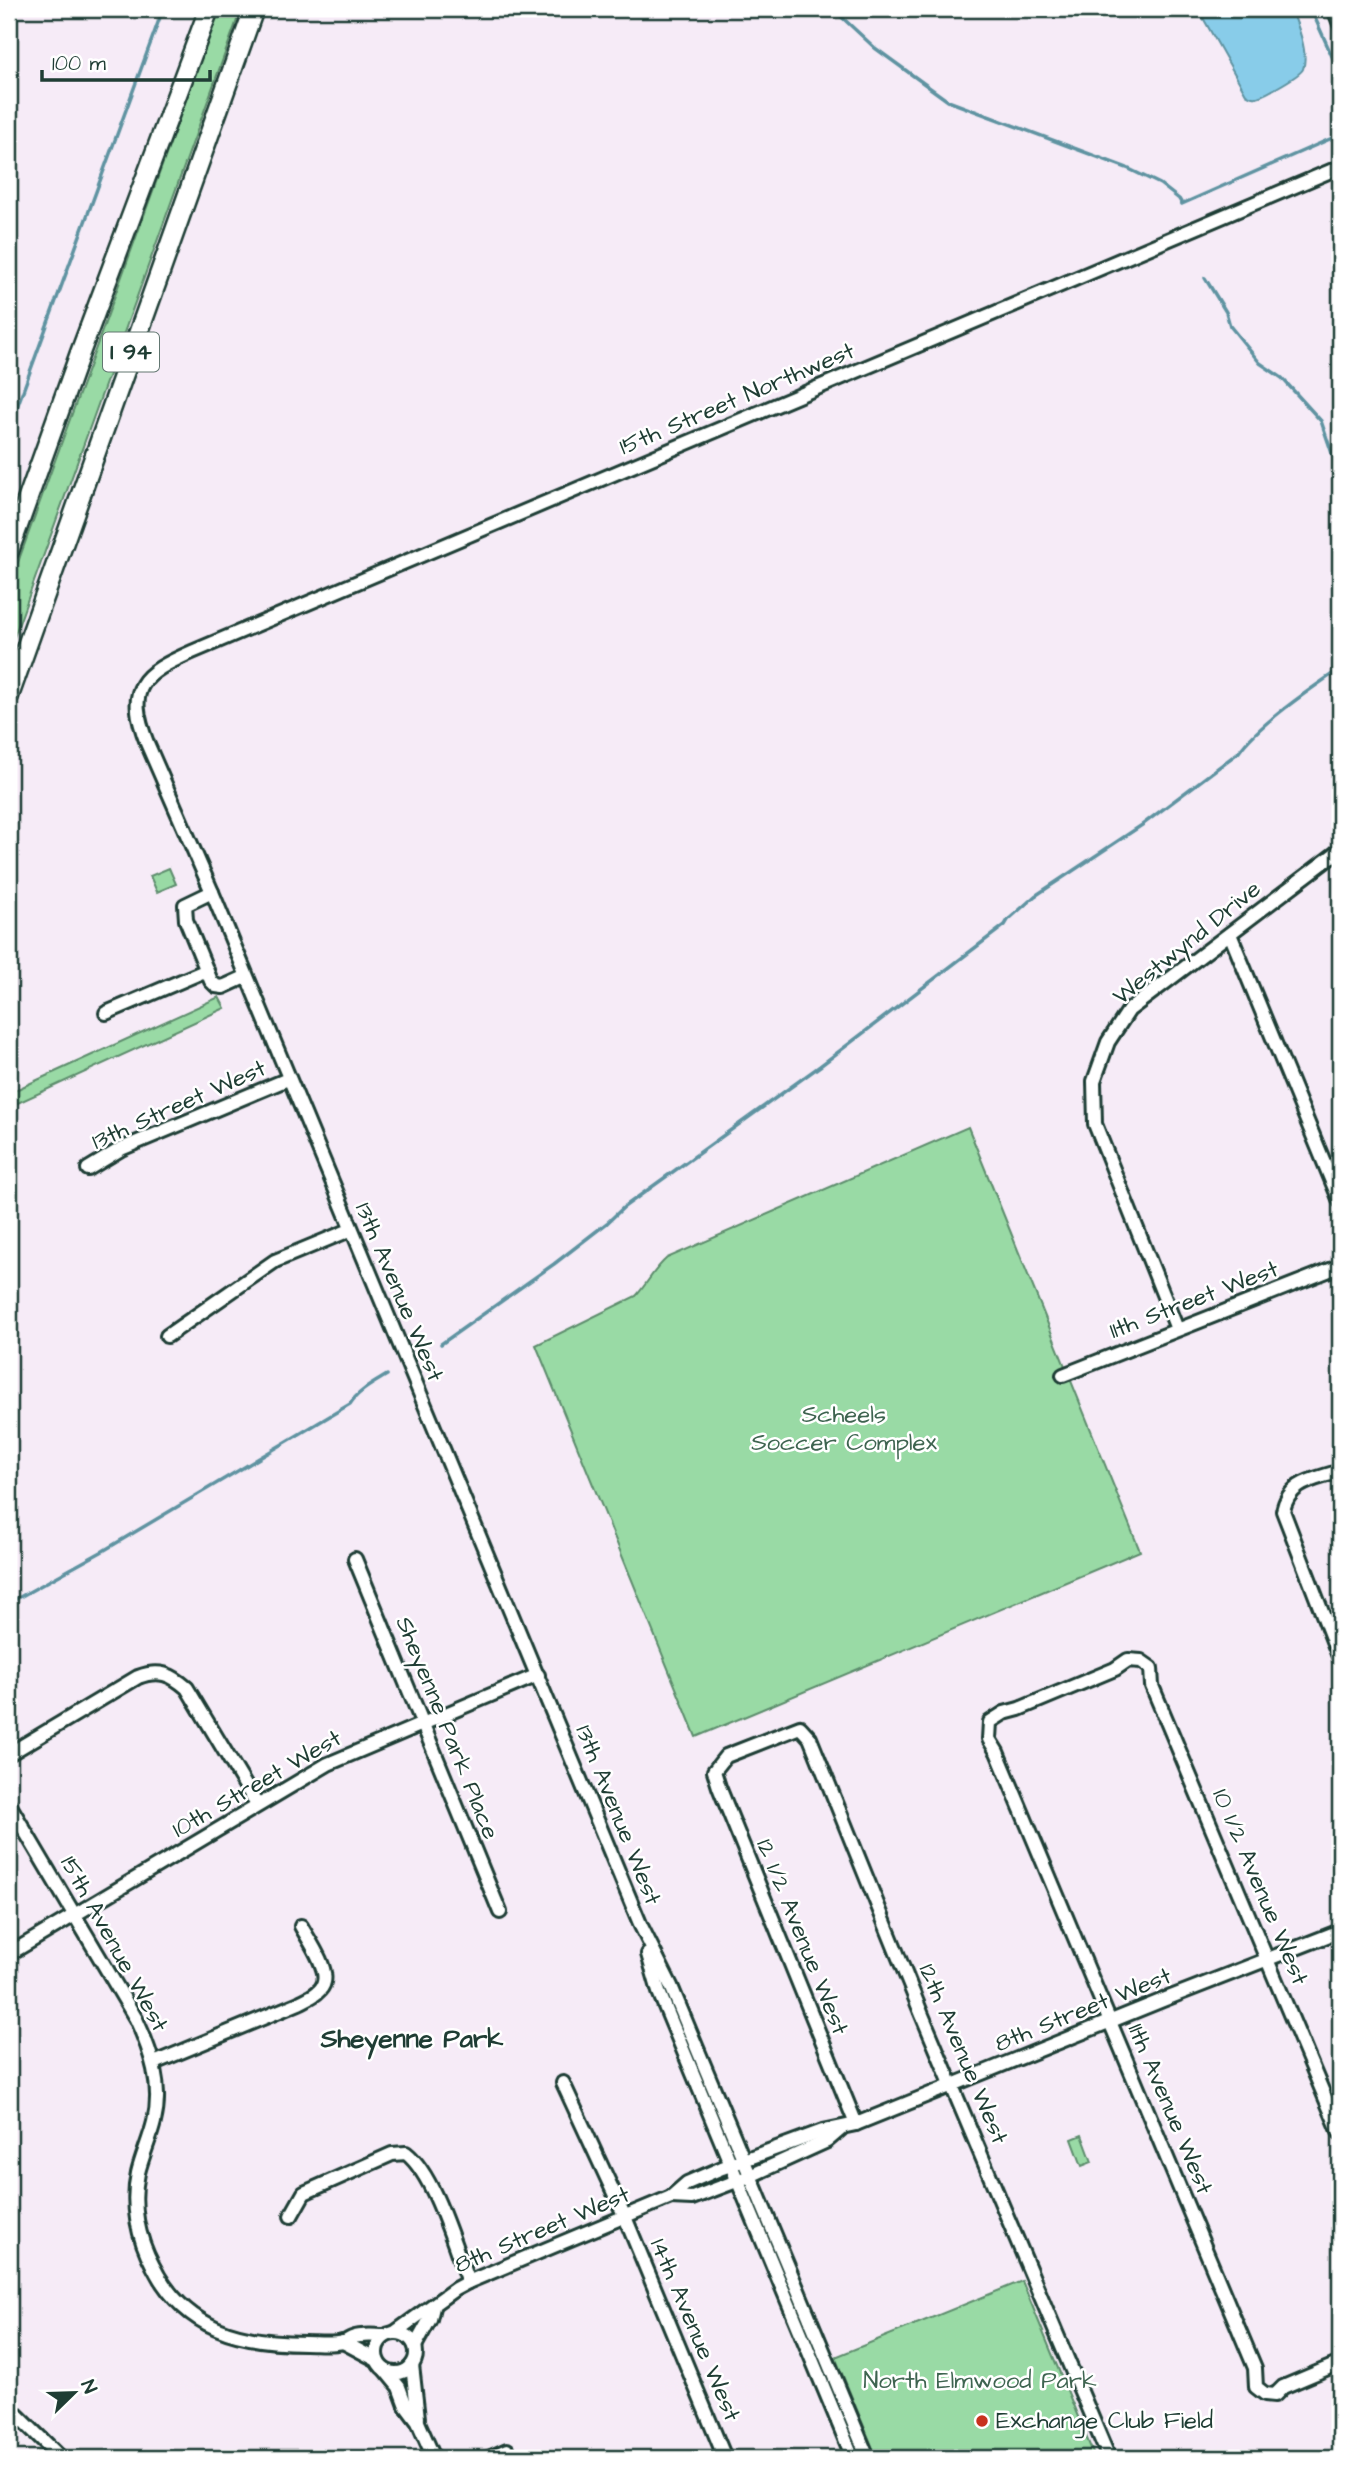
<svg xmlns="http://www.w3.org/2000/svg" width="1349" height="2467" viewBox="0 0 1349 2467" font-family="'Architects Daughter',sans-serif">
  <rect width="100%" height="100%" fill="#f6ebf7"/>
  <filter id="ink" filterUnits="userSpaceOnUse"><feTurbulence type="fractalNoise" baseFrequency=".0143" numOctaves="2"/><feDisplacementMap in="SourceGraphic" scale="14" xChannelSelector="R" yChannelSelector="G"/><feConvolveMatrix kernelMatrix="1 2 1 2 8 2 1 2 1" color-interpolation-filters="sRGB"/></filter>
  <g filter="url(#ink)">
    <g fill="#99daa5" stroke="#5c8c6c" stroke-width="2">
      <path d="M219,9H241L9,651V587Z"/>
      <path d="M169,868L176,884L157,892L150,876Z"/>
      <path d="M219,997L225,1008L9,1107V1093Z"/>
      <path d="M968,1127L1140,1551L696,1737L536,1345L636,1296C647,1284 654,1269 667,1258Z"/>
      <path d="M1082,2135L1092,2162L1082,2166L1072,2139Z"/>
      <path d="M1022,2281L1095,2458H877L835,2357Z"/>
    </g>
    <path fill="#88cce9" stroke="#5e93a1" stroke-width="2" d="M1198,9H1291C1297,23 1309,53 1303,69C1301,75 1262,97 1256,97C1251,98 1250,96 1246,94Z"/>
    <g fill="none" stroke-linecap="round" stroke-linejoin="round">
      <g stroke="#5e93a1" stroke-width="3.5">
        <path d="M833,9L875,48L948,101L1127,168L1160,184L1179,199L1182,204L1339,135"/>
        <path d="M1311,9L1340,74"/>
        <path d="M1205,278L1226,312L1230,326L1260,363L1282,378L1321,421L1336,465L1335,493L1340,515"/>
        <path d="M9,429L163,9"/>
        <path d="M1340,542V548"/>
        <path d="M1340,555V565"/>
        <path d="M441,1344L554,1264L607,1223L624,1207L820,1066L1005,925L1008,920L1035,896L1142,825L1239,752C1257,726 1313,687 1340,669"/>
        <path d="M9,1603L103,1551L350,1404C358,1391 374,1383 387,1375"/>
      </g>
      <defs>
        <g id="minor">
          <path d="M1334,9L1340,24"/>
          <path d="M212,892L185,905L186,920L211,981L216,986L223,987L245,977"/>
          <path d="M1230,934L1340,1201"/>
          <path d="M106,1013L207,970"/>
          <path d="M88,1169L121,1149L288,1079"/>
          <path d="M1177,1329L1095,1124L1094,1081L1108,1042L1129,1010L1340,850"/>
          <path d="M167,1336L275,1261L350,1230"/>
          <path d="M1063,1375L1340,1266"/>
          <path d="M1340,1471C1314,1480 1289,1481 1283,1511L1340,1659"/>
          <path d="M355,1559L500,1912"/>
          <path d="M9,1754L138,1677C159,1669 171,1674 187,1688L257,1805"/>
          <path d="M9,1804L136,2019C151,2051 163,2086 154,2122C150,2139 142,2156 138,2173C131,2205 138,2238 153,2266C184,2329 240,2343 305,2343C317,2343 332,2345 343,2342C346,2342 349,2339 352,2338C362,2334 374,2336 384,2336"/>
          <path d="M9,1954L328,1764L538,1675"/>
          <path d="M648,1954L659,1992L853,2458"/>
          <path d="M154,2063L299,2003C308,1998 322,1993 324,1982C328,1967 308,1939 301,1926"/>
          <path d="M563,2083L625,2217L725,2458"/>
          <path d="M856,2124L719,1787L714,1771L726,1756L800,1727L810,1738L922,2015L1109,2458"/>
          <path d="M1340,2133L1152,1686L1151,1668L1141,1661L1128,1660L1115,1669L1019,1709L1004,1713L990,1722L989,1739L997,1752L1255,2368L1256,2387L1265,2394L1275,2395L1283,2387L1340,2363"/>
          <path d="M671,2197L692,2198L750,2176L827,2141L841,2129"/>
          <path d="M291,2216L304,2193L392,2154L406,2153C435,2176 454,2246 468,2282"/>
          <path d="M394,2333L455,2289L468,2282L671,2197L687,2183L722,2168L823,2131L856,2124L1163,2000L1340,1931"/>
          <circle cx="396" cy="2353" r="20"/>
          <path d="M343,2342L377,2360"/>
          <path d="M415,2346L430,2319L433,2307"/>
          <path d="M412,2365L418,2418"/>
          <path d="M385,2370L399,2387L406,2406L418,2422L434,2458"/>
          <path d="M9,2407L61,2458"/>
          <path d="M489,2458L507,2450"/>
          <path d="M868,2458L671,1986L641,1926L212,892L147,743C125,687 142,674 192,652L1340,167"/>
        </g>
        <g id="highway">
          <path d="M9,551L80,353L209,9"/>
          <path d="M9,696L254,9"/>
        </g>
      </defs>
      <use href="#minor" stroke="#1f3d34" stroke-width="18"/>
      <use href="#highway" stroke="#1f3d34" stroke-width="23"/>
      <use href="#minor" stroke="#fff" stroke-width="12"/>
      <use href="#highway" stroke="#fff" stroke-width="18"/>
    </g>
  </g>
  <circle fill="#c8321e" stroke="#fff" stroke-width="2.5" cx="982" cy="2421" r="7"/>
  <g text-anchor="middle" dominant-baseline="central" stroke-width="5" stroke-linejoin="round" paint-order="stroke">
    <rect fill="#fff" stroke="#627771" stroke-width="2" x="103" y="332.5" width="56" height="39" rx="5"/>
    <g font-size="23" font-weight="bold" fill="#1f3d34">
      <text x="131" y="352">I 94</text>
    </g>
    <g font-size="24" fill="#1f3d34" stroke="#fff">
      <text transform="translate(737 399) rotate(-23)">15th Street Northwest</text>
      <text transform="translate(1187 943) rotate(-39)">Westwynd Drive</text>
      <text transform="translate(179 1105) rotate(-24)">13th Street West</text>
      <text transform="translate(399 1292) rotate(67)">13th Avenue West</text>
      <text transform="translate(1194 1300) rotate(-21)">11th Street West</text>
      <text transform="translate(447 1728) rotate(68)">Sheyenne Park Place</text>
      <text transform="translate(257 1784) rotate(-30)">10th Street West</text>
      <text transform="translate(618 1815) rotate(68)">13th Avenue West</text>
      <text transform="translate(1260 1887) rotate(67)">10 1/2 Avenue West</text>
      <text transform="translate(802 1937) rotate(68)">12 1/2 Avenue West</text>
      <text transform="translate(114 1944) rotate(61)">15th Avenue West</text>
      <text transform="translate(1083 2010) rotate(-22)">8th Street West</text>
      <text transform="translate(963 2054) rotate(67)">12th Avenue West</text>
      <text transform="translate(1170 2109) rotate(67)">11th Avenue West</text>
      <text transform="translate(542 2230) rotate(-23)">8th Street West</text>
      <text transform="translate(695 2330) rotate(67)">14th Avenue West</text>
    </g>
    <g font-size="24" fill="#3e6450" stroke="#fff">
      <text x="844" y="1415">Scheels<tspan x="844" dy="28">Soccer Complex</tspan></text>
      <text x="980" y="2381">North Elmwood Park</text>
    </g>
    <g font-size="24" fill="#1f3d34" stroke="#fff" text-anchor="start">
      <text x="996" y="2421">Exchange Club Field</text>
    </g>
    <g font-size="26" font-weight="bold" fill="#1f3d34" stroke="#fff">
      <text x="412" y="2039">Sheyenne Park</text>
    </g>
  </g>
  <rect width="1349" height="2467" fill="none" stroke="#fff" stroke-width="35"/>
  <rect x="18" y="18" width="1314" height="2432" fill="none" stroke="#1f3d34" stroke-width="2.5" filter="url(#ink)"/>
  <g transform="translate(74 2393) rotate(67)" stroke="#ffffff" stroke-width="5" paint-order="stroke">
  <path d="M0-5L12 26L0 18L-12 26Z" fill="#1f3d34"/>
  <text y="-10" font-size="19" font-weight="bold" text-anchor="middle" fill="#1f3d34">N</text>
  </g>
  <path d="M42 70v10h168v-10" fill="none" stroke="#1f3d34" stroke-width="3.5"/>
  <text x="52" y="70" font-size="21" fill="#1f3d34" stroke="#ffffff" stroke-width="5" paint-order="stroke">100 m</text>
</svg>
